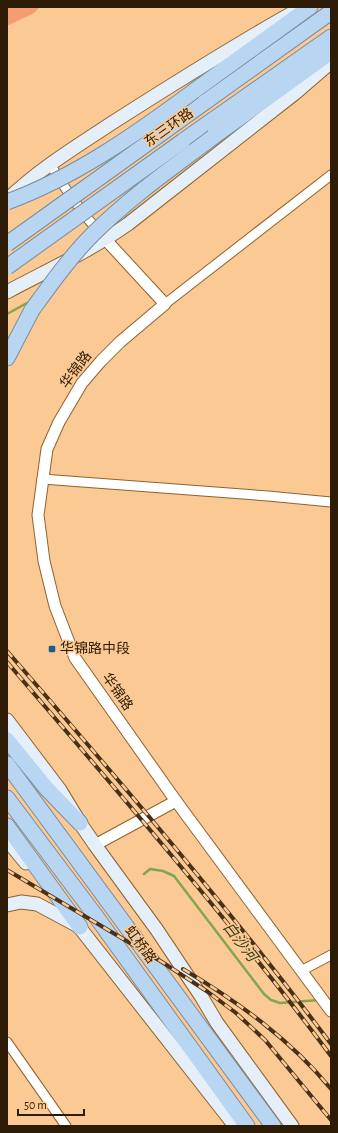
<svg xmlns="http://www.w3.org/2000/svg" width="338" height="1133" viewBox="0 0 338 1133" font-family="'Alegreya Sans','Noto Sans SC',sans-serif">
  <rect width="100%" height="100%" fill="#fbc993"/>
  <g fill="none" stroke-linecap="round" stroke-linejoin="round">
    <g stroke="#82a650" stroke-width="2.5">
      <path d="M7,314L27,303"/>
      <path d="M144,874L150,869L163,871L174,876L264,994L271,1000L280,1003L319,1000"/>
    </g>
  </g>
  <path fill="#f59d6f" d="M7,7H40L34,13L7,26Z"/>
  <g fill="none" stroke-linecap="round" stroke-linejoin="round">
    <defs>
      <g id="minor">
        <path d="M50,164C65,189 81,212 100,233"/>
        <path d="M165,304L331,175"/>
        <path d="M42,479L268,496L331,502"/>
        <path d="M301,971L331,955"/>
        <path d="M7,1042L66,1126"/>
      </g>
      <g id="tertiary">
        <path d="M106,240L165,304L120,342L101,361L82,383L59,422L47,449L38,515L44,561L55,606L75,658L176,801L331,1011"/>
        <path d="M95,845L176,801"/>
      </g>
      <g id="secondary">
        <path d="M7,200C39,169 77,146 115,121C173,84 233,46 294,12"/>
        <path d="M7,292C48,270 90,251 128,224L294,94L331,62"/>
        <path d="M7,720L60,790L80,823L95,845L157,930L201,996L217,1023L292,1126"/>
        <path d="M7,840L26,863"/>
        <path d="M7,905L21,902L37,904L80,927"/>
        <path d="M73,919L235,1126"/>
      </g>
      <g id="trunk">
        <path d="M194,91L310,7"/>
        <path d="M166,130L331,12"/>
        <path d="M213,137L331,52"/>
        <path d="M183,141L331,37"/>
        <path d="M7,358L32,310"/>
        <path d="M7,740L47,789L80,823"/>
        <path d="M7,764L273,1126"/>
        <path d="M7,798L95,915L247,1126"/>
        <path d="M7,826L80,927"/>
      </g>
    </defs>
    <use href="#minor" stroke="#8f622d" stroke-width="11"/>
    <use href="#tertiary" stroke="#8f622d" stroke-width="13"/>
    <use href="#secondary" stroke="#8f622d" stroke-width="15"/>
    <use href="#trunk" stroke="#7c8d9c" stroke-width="17"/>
    <use href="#minor" stroke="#fff" stroke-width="9"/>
    <use href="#tertiary" stroke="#fff" stroke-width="11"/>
    <use href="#secondary" stroke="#e4effa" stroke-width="13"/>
    <use href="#trunk" stroke="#b8d6f2" stroke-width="15"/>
    <defs>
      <g id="rail">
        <path d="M7,651C118,779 229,908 331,1044"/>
        <path d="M7,662C117,791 229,919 331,1056"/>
        <path d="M7,870L162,962L208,992L236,1013L265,1040L331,1120"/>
        <path d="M183,969C238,1002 290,1039 331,1089"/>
      </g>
    </defs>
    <use href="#rail" stroke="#483117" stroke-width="4"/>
    <use href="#rail" stroke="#fbc993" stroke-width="2.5" stroke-dasharray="8" stroke-linecap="butt"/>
    <defs>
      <g id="trunk-bridge">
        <path d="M7,202C75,177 136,134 194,91"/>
        <path d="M7,244L166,130"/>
        <path d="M7,267L183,141"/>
        <path d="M32,310C51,284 70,257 93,234C129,198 172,168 213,137"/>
      </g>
    </defs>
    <use href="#trunk-bridge" stroke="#7c8d9c" stroke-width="17" stroke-linecap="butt"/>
    <use href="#trunk-bridge" stroke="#b8d6f2" stroke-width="15"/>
  </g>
  <rect fill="#1c5d93" stroke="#fbc993" stroke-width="1.5" x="48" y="645" width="8" height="8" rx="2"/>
  <g text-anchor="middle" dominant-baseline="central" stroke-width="3" stroke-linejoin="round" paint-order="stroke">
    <g font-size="14" fill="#2e1b05" stroke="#fbc993">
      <text transform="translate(169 128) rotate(-35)">东三环路</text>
      <text transform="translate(76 370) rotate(-53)">华锦路</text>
      <text transform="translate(117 692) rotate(55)">华锦路</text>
      <text transform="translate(140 945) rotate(54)">虹桥路</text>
    </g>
    <g font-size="14" fill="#2e1b05" stroke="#fbc993" text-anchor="start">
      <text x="60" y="649">华锦路中段</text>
    </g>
    <g font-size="15" font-style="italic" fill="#2b3a16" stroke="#fbc993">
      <text transform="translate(240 942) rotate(52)">白沙河</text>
    </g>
  </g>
  <rect width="338" height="1133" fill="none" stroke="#2e1b05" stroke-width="16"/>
  <path d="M18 1109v6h66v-6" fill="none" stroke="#2e1b05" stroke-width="2"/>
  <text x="24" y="1109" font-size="12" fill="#2e1b05" stroke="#fbc993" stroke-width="3" paint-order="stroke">50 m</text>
</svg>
